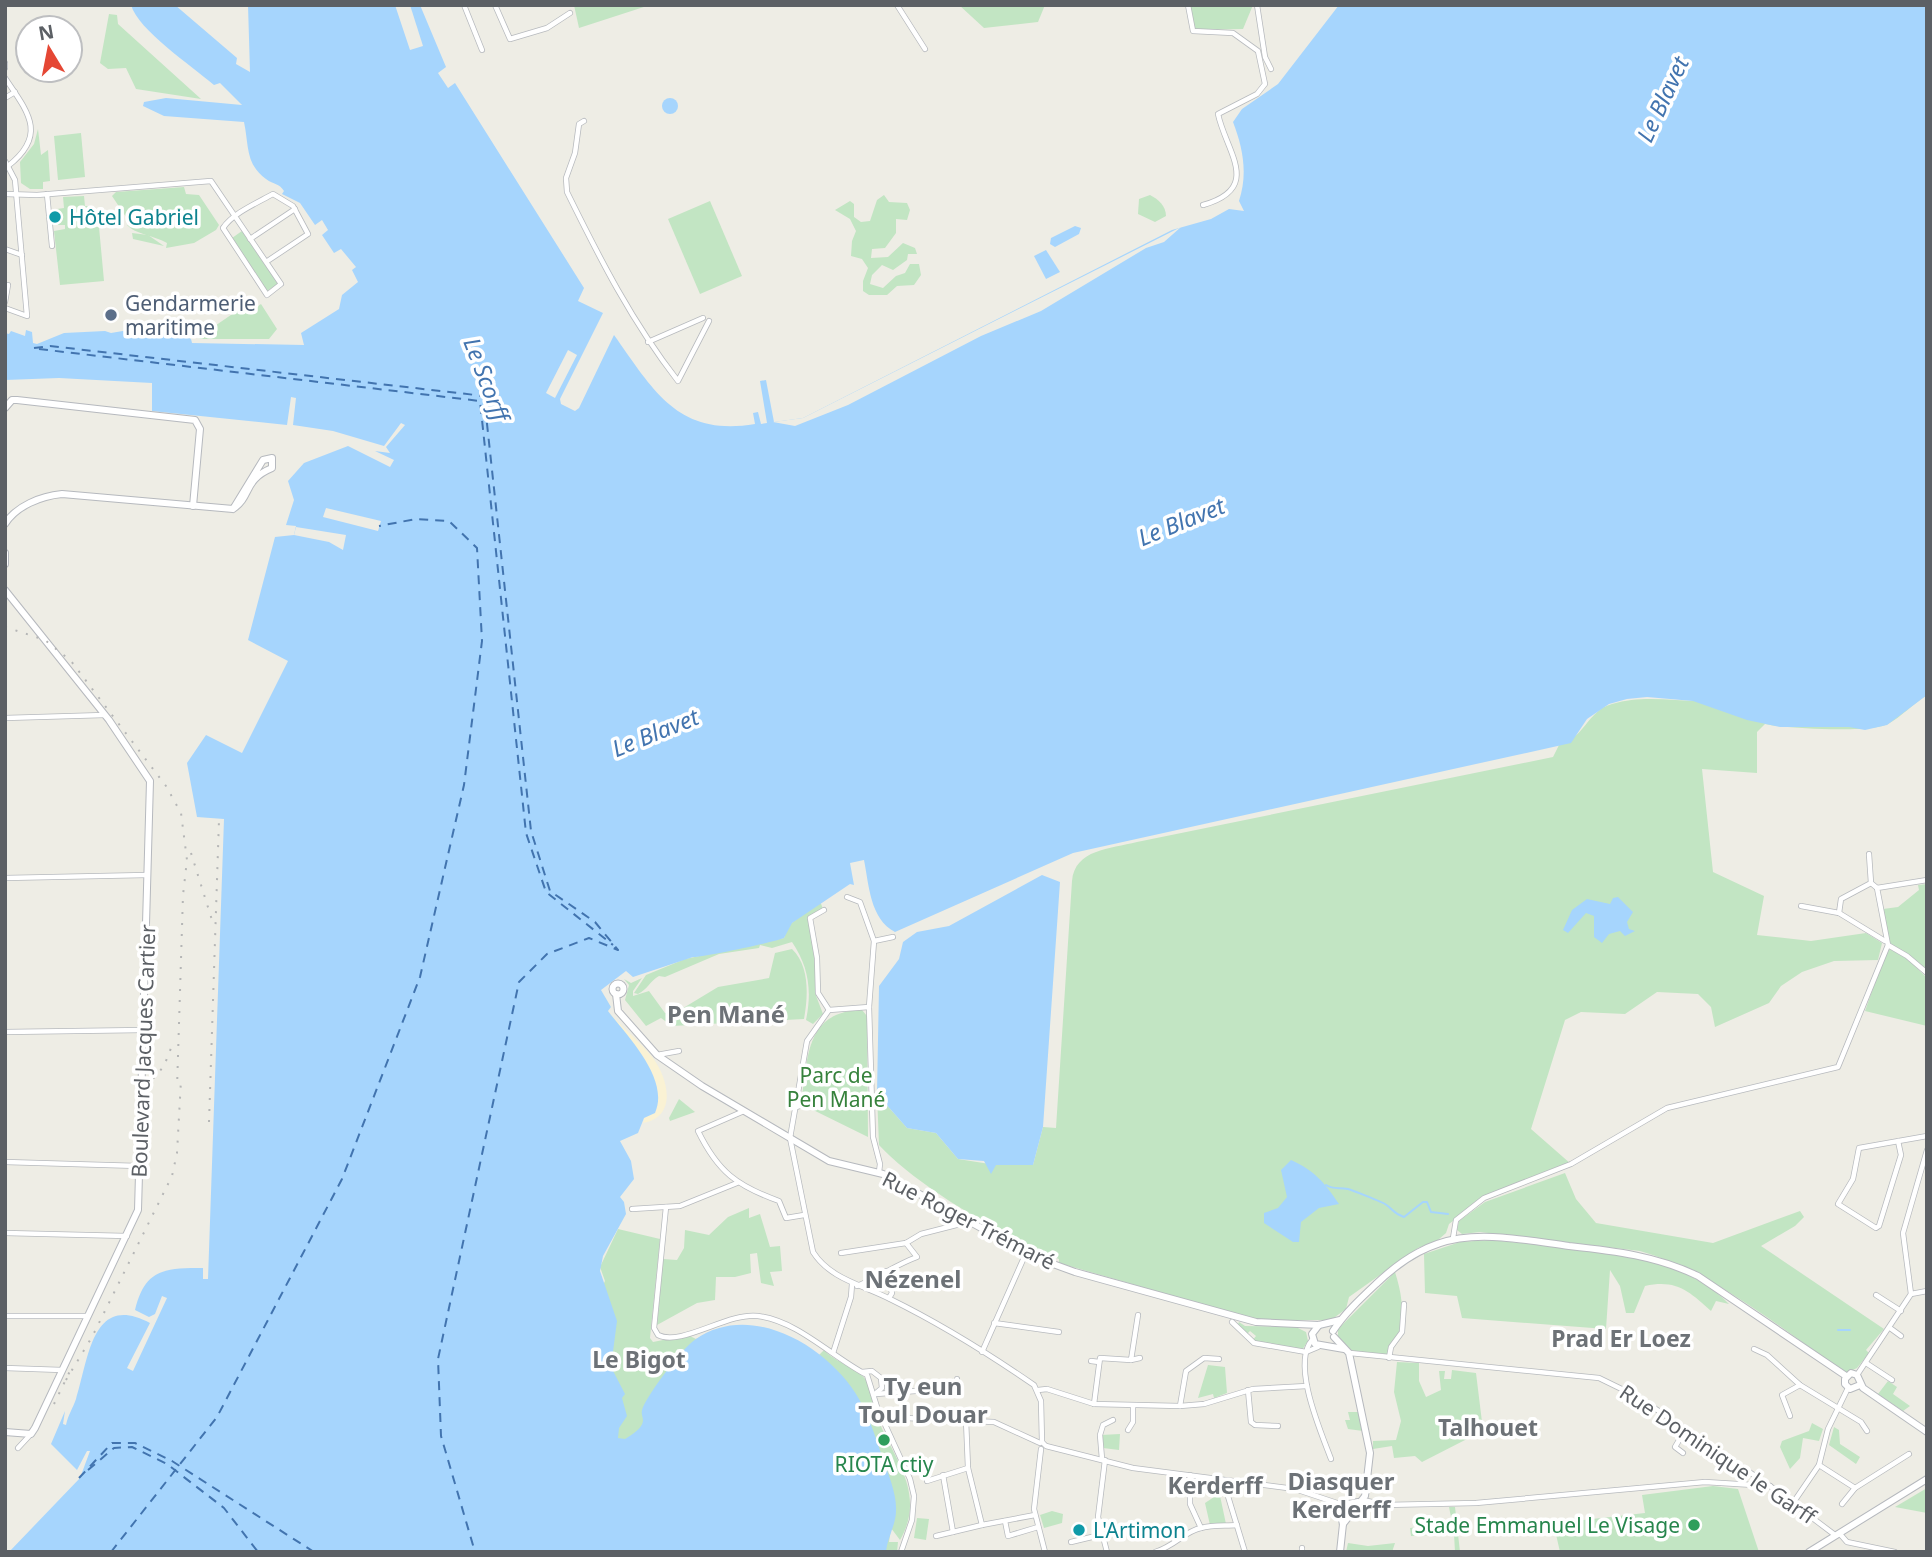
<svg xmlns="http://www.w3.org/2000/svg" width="1932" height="1557" viewBox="0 0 1932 1557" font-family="'Noto Sans',sans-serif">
  <rect width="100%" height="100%" fill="#eeede5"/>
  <g fill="#c2e5c3">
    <path d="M574,5H650L579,28Z"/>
    <path d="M959,5H1045L1038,22L984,28Z"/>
    <path d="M1190,5H1253L1243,29L1195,30Z"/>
    <path d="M109,14L117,15L118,24L201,99L136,89L126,68L108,69L100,63Z"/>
    <path d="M38,129L41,155L48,150L50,181L43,182V189H30L21,183L20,162L34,144Z"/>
    <path d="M81,133L85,177L58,180L54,136Z"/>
    <path d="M184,187L186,194L199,195L219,225L216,230L194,243L166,248L167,243C155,236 135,234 127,225L139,222L128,220L112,196L116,192Z"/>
    <path d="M884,195L889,202L907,203L910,210L907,220L896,219V233L885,248L872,249L871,258L888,257L903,243L915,248L917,254H908L907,260L893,270L882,265L872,275L870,284L883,288L896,276L905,273L910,264H919L921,275L914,285L897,286L887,295H869L863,291V281L868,268L862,259L851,256L852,241L856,231L850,219L835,210L850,201L854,204V217L861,222L870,221L877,200Z"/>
    <path d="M1150,195C1158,199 1166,206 1166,216L1155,222L1138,214L1139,199Z"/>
    <path d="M84,196L85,206H92L93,222L87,223L88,227H99L104,281L60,285L54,231L65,229V225H58L57,209L64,208L63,197Z"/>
    <path d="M710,201L742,276L700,294L668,219Z"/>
    <path d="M242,231L278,284L267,291L232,238Z"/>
    <path d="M132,233L148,235L164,246L133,239Z"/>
    <path d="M247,304L252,310L261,304L277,329L269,339H200L188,333L192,334L195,327L206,332Z"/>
    <path d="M1927,695C1914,703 1901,717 1888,724C1870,733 1787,729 1765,724L1757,732V773L1702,769L1713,872L1764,896L1757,935L1811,941L1866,933L1882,943L1878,960L1834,961L1802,972L1781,986L1769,1003L1715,1027L1711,1007L1698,994L1657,992L1625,1014L1581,1012L1565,1020L1531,1129L1571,1164L1483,1198L1449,1224L1446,1233L1438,1240L1418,1248L1349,1297L1346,1309L1331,1320H1257L1059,1263V1259C1010,1241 915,1185 879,1145L877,1094L907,1128L936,1133L958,1159L996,1165H1033L1043,1127L1056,1128L1072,881C1075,849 1110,849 1137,842L1553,757L1559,745C1583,740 1588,710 1612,704C1643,695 1670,701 1702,701C1777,699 1852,697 1927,695Z"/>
    <path d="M1927,884V969L1890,943L1883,909L1898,907L1919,890L1918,885Z"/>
    <path d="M820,901L823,909L808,918L816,961L815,993L823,1014L813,1024L806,1020C812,991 809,967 792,942L772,948L760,945L759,948L719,954L665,977L659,976C650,981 648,989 638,994L634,993L646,975L685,959L784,938L789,925Z"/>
    <path d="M792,949C810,966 808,997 804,1019L672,1026L661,1018L646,1026L625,1000L629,985L624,979L631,983L642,978L633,991V996L649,991L665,1013H675L718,987L769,978L775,953Z"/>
    <path d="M1890,949L1909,960L1927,978V1026L1865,1011L1884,957Z"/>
    <path d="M862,1010L867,1016L868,1137L801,1104C808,1060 804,1011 862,1010Z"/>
    <path d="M679,1099L695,1112L670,1121L669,1118Z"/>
    <path d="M1565,1173L1576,1199L1596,1223L1713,1243L1800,1211L1804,1217L1795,1226L1761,1246L1884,1329L1866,1350L1869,1353L1857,1368L1846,1373C1781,1329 1716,1273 1640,1251L1480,1232L1462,1234L1457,1230L1459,1221L1485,1202Z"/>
    <path d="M749,1208V1218L760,1214L770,1247L780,1246L782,1271L770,1272L774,1286L761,1283L757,1253L750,1254L751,1273L735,1277H716L715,1300L697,1303L657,1325L663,1259L677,1260L684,1248L685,1230L709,1235L728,1217Z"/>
    <path d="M618,1229L660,1239L650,1338L653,1342L688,1335L696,1339C740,1315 780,1326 818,1356L824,1350C836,1363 857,1367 867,1381C875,1390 873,1405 877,1417C893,1458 927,1493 900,1540L891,1528L889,1542H898L897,1552H660L578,1335L605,1281L600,1267Z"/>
    <path d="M1490,1240C1565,1248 1673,1246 1729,1304L1716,1301L1711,1311C1689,1291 1676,1279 1645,1286L1634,1313H1626L1620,1286L1610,1270L1606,1329L1462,1318L1457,1296L1425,1293L1424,1254L1460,1242Z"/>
    <path d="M1395,1272C1401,1291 1405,1311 1399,1332C1396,1342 1389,1344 1387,1356L1349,1350L1338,1338V1329Z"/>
    <path d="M1239,1322L1245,1326L1296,1327L1306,1332L1308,1341L1302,1350L1252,1341L1256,1336L1250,1331L1246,1335L1237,1326Z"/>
    <path d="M1397,1362L1419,1363V1381L1426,1397L1441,1390L1439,1371H1445L1444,1379H1451L1452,1370L1476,1373L1482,1422L1467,1439L1422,1462L1415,1456L1394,1458L1392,1446L1373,1449V1441L1396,1440L1401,1421L1394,1392Z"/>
    <path d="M1208,1365L1225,1367L1227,1393L1214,1398L1213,1394L1198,1398Z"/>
    <path d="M1888,1381L1897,1387L1893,1394L1910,1406L1903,1411L1878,1394Z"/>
    <path d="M1348,1412H1360L1363,1431L1348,1429L1345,1420H1350Z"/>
    <path d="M1812,1423L1823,1429L1819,1441L1803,1438L1800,1458L1790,1469L1780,1447L1782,1441L1809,1431Z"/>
    <path d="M1834,1427L1839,1430L1840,1444L1860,1457L1856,1464L1829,1445Z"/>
    <path d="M1120,1434L1119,1450L1103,1448L1101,1435Z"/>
    <path d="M1713,1486L1738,1489L1759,1552H1560L1555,1530L1557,1523L1645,1513L1642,1495Z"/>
    <path d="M1927,1488V1513L1895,1507Z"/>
    <path d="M1213,1491H1219L1226,1524L1210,1525L1205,1503L1214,1497Z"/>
    <path d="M1449,1507H1455L1460,1552H1455L1454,1534L1411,1536L1410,1528L1452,1522Z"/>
    <path d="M1052,1511L1063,1514L1062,1523L1044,1528L1040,1515Z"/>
    <path d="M917,1518L929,1519L926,1540L914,1538Z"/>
    <path d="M1348,1543L1368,1546L1395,1543L1392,1552H1346Z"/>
  </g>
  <path fill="#faf2d4" d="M601,990L611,1007L608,1011C621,1027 640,1041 653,1058C669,1080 677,1117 643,1123L646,1112L615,1040Z"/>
  <g fill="#a6d5fd">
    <path d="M131,5H175L237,58L236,64L250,72L248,5H420L446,67L438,73L448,88L455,83L584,288L578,301L603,313L560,399L561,404L575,411L579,408L614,335C654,391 678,437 755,424L753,413L758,412L761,424L767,423L760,381L766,380L774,422L803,418L1172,230L1211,219L1229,209L1244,211L1239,201C1248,174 1243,148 1233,122L1242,109L1278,84L1339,5H1927V695L1887,725L1865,730L1849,727H1780L1747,720L1693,701L1647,697L1627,699L1609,704L1587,719L1571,743L1073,853L895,932C870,919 869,885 864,860L850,863L854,885L850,884L792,923L784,938C775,942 699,958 693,957L633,977L626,971L601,990L611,1007L608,1011C628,1037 670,1079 655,1113L644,1118L638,1133L620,1141L631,1161L634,1179L620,1197L624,1202L626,1214L603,1256L600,1271L617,1321L611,1367L625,1394L622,1398L627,1416L619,1428L618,1438L625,1439C631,1435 642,1429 643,1421C643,1417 641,1414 642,1410C646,1396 683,1347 696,1339C752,1300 830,1348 859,1399C870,1418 876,1439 883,1459C888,1474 897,1494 896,1511C896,1524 887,1539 886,1552H9L80,1478L90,1451H87L77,1470L51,1444L65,1411L63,1424L66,1425C68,1415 73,1408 76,1399C89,1358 92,1292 150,1323L127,1368L133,1371L167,1298L162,1296L155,1314L149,1317L135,1310C145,1269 164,1268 203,1268V1279H208L224,819L197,817L187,763L206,735L242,753L288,661L248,640L275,537L294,535L296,526L286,525L294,500L288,481L304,463L348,446L390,467L394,460L375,451L390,453L386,447L405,425L401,423L384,446L333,431L293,425L296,398L291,397L287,425L152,411V383L59,378L5,380V333L9,334L11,331L25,336L26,330L32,332L33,343L37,344L64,333L105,331L111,333L158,325L191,339L192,343L304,345L301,333L339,309L342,295L358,282L352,270L356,267L341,249L334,253L322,235L328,230L322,220L315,225L300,203L282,194L284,191C279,183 274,185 266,179C245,164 249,145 244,122L164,116L143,106L144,102L166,98L242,105L220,83L214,85C192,66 138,30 131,5Z"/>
    <circle cx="670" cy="106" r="8"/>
    <path d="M1075,226L1081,228L1079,234L1055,247L1050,244L1051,238Z"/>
    <path d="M1046,250L1060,272L1046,279L1034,256Z"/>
    <path d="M1042,875L1060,882L1043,1127L1033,1165H996L991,1174L984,1161L958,1159L936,1133L907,1128L877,1094L879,986L899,959L903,942L917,932L949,926Z"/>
    <path d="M1618,897L1633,912L1627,922L1629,929L1635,931L1625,936L1620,931L1609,934L1602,943L1594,937V916L1586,913L1568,933L1563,930L1572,910L1587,899L1610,904L1613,898Z"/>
    <path d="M1291,1160C1314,1170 1325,1183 1339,1204L1319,1208L1301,1222L1299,1242H1293L1264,1223V1213L1278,1208L1287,1197L1281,1170Z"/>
  </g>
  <g fill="#eeede5">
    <path d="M395,5H410L423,46L410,50Z"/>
    <path d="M1181,227L1164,242L1146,248L1041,311L981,336L848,405L795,426L773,422L803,418Z"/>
    <path d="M568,350L577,355L555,398L546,393Z"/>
    <path d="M326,508L381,521L378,531L323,517Z"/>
    <path d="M296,527L346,535L343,550L329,542L294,535Z"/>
  </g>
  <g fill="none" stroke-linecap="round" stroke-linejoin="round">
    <g stroke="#a6d5fd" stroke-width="2">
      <path d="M1326,1185C1334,1190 1339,1187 1348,1189C1352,1190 1382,1202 1385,1204C1393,1209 1394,1214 1404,1217L1423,1202H1427L1431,1212L1448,1214"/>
      <path d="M1838,1330H1850"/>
    </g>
    <g stroke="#4274af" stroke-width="2" stroke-dasharray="9 7" stroke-linecap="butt">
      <path d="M34,348L50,346L484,396L531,831L550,891L595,922L618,950L589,938L547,954L519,982L438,1359L441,1436L475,1552"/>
      <path d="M39,349L480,401L526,833L546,892L613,945"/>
      <path d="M88,1470L114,1448L132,1447L167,1464L224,1508L258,1552"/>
      <path d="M79,1478L112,1443H135L172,1461L314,1552"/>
      <path d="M111,1552L217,1417L342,1179L420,977L464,785L482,641L477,548L449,521L416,519L379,526"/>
    </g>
    <defs>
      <g id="street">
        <path d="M464,5L482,50"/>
        <path d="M495,5L510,39L547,28L570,13"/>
        <path d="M897,5L925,49"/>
        <path d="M1188,5L1193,31L1233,33L1258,51L1265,84L1257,94L1218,114C1226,152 1263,188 1203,205"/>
        <path d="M1257,5L1265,57L1271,69"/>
        <path d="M5,63V68"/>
        <path d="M5,78C28,112 48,135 8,166"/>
        <path d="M5,98L15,92"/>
        <path d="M584,121L579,124L575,153L566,178L567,192C600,259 632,322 678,381L709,321"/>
        <path d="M5,161L15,180L27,316L5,308"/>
        <path d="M5,194L37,195L211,181L281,284L267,295L223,228C233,213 257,203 273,194L293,206L308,234L266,262"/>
        <path d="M47,194L52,246"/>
        <path d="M250,239L295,209"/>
        <path d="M5,249L22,255"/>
        <path d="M5,302L8,285"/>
        <path d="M648,342L703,318"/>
        <path d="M5,718L105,715"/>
        <path d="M1869,854L1871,883L1877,888"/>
        <path d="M5,878L147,875"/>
        <path d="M847,897L860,902L874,941L869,1007L873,1137L880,1164L879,1172"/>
        <path d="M1801,906L1839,913L1885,941"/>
        <path d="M824,910L810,918L817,958L818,993L829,1010"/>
        <path d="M1839,913L1841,899L1871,883"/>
        <path d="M874,941L893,937"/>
        <path d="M1888,945L1877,888L1927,880"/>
        <path d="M869,1007L829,1010L807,1041L790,1138L813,1252C830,1279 863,1285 890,1299C939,1323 989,1354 1034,1385L1041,1401L1042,1442"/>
        <path d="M5,1032L144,1030"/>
        <path d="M657,1055L679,1051"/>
        <path d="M797,1107L811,1102"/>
        <path d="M744,1111L698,1131C718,1172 737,1186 779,1201L786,1218L804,1215"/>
        <path d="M1898,1141L1901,1155L1879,1226L1876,1228L1838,1204L1853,1179L1859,1148L1927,1136"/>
        <path d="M5,1162L139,1166"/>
        <path d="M666,1207L654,1328L658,1335C681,1347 728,1312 758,1316C798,1321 832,1357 867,1375L877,1407L910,1479L914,1496L912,1520L901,1552"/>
        <path d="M632,1209L680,1206L737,1183"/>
        <path d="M5,1233L127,1236"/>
        <path d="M1453,1238L1456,1220L1484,1198L1571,1164L1667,1108L1838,1067L1888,945L1907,956L1927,973"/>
        <path d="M841,1253L906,1243L921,1234L968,1222"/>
        <path d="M886,1271L892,1293L889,1298"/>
        <path d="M857,1286C878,1278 895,1265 917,1257L906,1243"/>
        <path d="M1911,1294L1927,1291"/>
        <path d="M1876,1295L1901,1311"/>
        <path d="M5,1316H88"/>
        <path d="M1232,1322L1254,1343L1306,1352"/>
        <path d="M994,1323L1059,1332"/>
        <path d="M1890,1328L1901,1336"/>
        <path d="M1312,1340C1291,1364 1321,1432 1331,1459"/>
        <path d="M1754,1349L1767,1355L1800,1385L1861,1422L1867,1431"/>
        <path d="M982,1352L1026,1253"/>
        <path d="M1306,1352L1318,1347"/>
        <path d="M833,1353L851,1297L852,1284"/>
        <path d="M1350,1353L1599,1378L1638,1397L1770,1486L1835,1535"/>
        <path d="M1389,1358L1391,1347L1402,1332L1404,1304"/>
        <path d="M1131,1360L1140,1358"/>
        <path d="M1091,1361L1099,1362"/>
        <path d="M1866,1363L1892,1380"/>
        <path d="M5,1368L62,1370"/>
        <path d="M862,1372L872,1371L881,1378L882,1388L876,1393"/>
        <path d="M1857,1375L1911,1294L1903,1233L1927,1150"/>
        <path d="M1038,1390L1047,1389L1094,1404L1180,1406L1204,1404L1253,1389L1307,1386"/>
        <path d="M1248,1390L1251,1422L1255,1425L1278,1426"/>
        <path d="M876,1394L955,1388L957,1379"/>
        <path d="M1094,1404L1100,1358L1131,1360L1138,1315"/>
        <path d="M1180,1406L1186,1371L1204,1358L1219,1359"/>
        <path d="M1790,1416L1782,1395L1800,1385"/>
        <path d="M883,1417L994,1422L1040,1443"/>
        <path d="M966,1420L968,1468L982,1525L1035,1515"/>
        <path d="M1128,1430L1133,1422V1407"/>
        <path d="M1042,1442L1046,1446L1133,1468L1295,1489L1343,1505"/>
        <path d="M18,1448L31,1434"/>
        <path d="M1041,1449L1034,1509L1045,1552"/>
        <path d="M1683,1453L1675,1447L1685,1430"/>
        <path d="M1102,1459L1100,1435L1103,1425L1113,1420"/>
        <path d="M1105,1460L1098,1517L1107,1552"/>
        <path d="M1819,1465L1855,1488L1909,1454"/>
        <path d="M943,1475L953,1532"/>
        <path d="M1190,1475V1504L1201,1528"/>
        <path d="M1223,1480L1245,1552"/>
        <path d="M927,1481L968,1468"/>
        <path d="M1363,1500L1385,1505L1476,1503L1705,1482L1770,1486"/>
        <path d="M1793,1503L1819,1465L1828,1429L1848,1388"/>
        <path d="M1842,1504L1855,1488"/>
        <path d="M1005,1521L1008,1536L1038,1527"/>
        <path d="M1840,1534L1847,1542L1895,1552"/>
        <path d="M936,1536L982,1525"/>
        <path d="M1071,1542L1100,1535"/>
        <path d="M1155,1552C1175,1546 1185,1531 1201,1528C1212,1525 1225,1526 1237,1525"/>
        <path d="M1302,1552V1548"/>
      </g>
      <g id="secondary">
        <path d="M5,408L12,400H17L195,420L200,429L193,506"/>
        <path d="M5,524C16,506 41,496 62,494L233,509C252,496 243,480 272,468V458L263,460L233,509"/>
        <path d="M5,553V564"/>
        <path d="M5,590L109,720L150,781L138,1210L35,1428L31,1434L5,1432"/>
        <circle cx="618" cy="989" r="5.5"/>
        <path d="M616,994L618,1011L657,1055L702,1086L829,1161L883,1174L1034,1257L1075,1272L1256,1322L1319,1325L1340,1320"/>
        <path d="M1319,1325L1312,1334L1315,1344L1344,1349"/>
        <path d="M1333,1331C1345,1313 1360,1299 1376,1284C1441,1222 1488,1235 1569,1246C1615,1251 1657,1256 1698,1276L1846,1376"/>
        <path d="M1334,1337L1349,1353L1370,1453L1365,1496L1343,1524"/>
        <path d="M1860,1385L1850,1389L1845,1384V1379L1851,1373L1857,1375L1863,1388L1927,1432"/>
        <path d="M1340,1552L1343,1524L1339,1509L1343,1505L1358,1502"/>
        <path d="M1809,1552L1927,1479"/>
      </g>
    </defs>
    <use href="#street" stroke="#b7babe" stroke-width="6"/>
    <use href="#secondary" stroke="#b6b9be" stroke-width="8"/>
    <use href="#street" stroke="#fff" stroke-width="4.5"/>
    <use href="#secondary" stroke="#fff" stroke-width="6"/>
    <g stroke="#b5b6b6" stroke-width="2" stroke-dasharray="2 9" stroke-linecap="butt">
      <path d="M5,627L45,640L71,661L166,786L181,813L187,860L183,895L177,1088"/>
      <path d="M191,853L212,920"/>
      <path d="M146,1087L164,1066L173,1043"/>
      <path d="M209,1122L219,820"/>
      <path d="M66,1380L92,1337L172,1176L177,1153L181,1080"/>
      <path d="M54,1404L70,1371"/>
    </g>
  </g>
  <g fill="#0f9aa8" stroke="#fff" stroke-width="2.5">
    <circle cx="55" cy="217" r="7"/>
    <circle cx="1079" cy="1530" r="7"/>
  </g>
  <circle fill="#5c6f8a" stroke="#fff" stroke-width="2.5" cx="111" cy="315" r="7"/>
  <g fill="#2e9e5b" stroke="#fff" stroke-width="2.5">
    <circle cx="884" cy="1440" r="7"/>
    <circle cx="1694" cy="1525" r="7"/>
  </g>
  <g text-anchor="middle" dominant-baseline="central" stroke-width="7" stroke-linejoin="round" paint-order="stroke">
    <g font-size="21" fill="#0d838f" stroke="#fff" text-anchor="start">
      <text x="69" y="217">Hôtel Gabriel</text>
      <text x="1093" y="1530">L'Artimon</text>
    </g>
    <g font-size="21" fill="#4e5e75" stroke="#fff" text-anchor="start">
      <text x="125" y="303">Gendarmerie<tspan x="125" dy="24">maritime</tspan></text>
    </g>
    <g font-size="21" fill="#5c6065" stroke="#fff">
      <text transform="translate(143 1051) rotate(-88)">Boulevard Jacques Cartier</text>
      <text transform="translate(969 1220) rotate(27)">Rue Roger Trémaré</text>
      <text transform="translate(1718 1454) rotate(34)">Rue Dominique le Garff</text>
    </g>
    <g font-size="21" fill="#36823c" stroke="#fff">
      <text x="836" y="1075">Parc de<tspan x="836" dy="24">Pen Mané</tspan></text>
    </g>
    <g font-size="21" fill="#27864d" stroke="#fff">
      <text x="884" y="1464">RIOTA ctiy</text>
      <text x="1680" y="1525" text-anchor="end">Stade Emmanuel Le Visage</text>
    </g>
    <g font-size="23" font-style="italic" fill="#4274af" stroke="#fff">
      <text transform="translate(1662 99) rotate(-65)">Le Blavet</text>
      <text transform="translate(487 379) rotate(69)">Le Scorff</text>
      <text transform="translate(1181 521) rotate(-22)">Le Blavet</text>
      <text transform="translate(655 732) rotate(-22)">Le Blavet</text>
    </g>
    <g font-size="23" font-weight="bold" fill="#6d7277" stroke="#fff">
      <text x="1621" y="1338">Prad Er Loez</text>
      <text x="639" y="1359">Le Bigot</text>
      <text x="1488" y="1427">Talhouet</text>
      <text x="1215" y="1485">Kerderff</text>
    </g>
    <g font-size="24" font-weight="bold" fill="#6d7277" stroke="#fff">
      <text x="726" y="1013">Pen Mané</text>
      <text x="913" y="1278">Nézenel</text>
      <text x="923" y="1385">Ty eun<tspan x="923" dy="28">Toul Douar</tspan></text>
      <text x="1341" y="1480">Diasquer<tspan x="1341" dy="28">Kerderff</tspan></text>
    </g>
  </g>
  <rect width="1932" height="1557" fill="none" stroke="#5c6065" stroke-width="14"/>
  <g transform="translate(49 49) rotate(350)"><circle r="33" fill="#ffffff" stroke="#bebfc1" stroke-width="2"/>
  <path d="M0-5L12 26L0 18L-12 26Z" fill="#e54734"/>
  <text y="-10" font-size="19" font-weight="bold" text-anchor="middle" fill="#5c6065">N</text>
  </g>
</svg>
